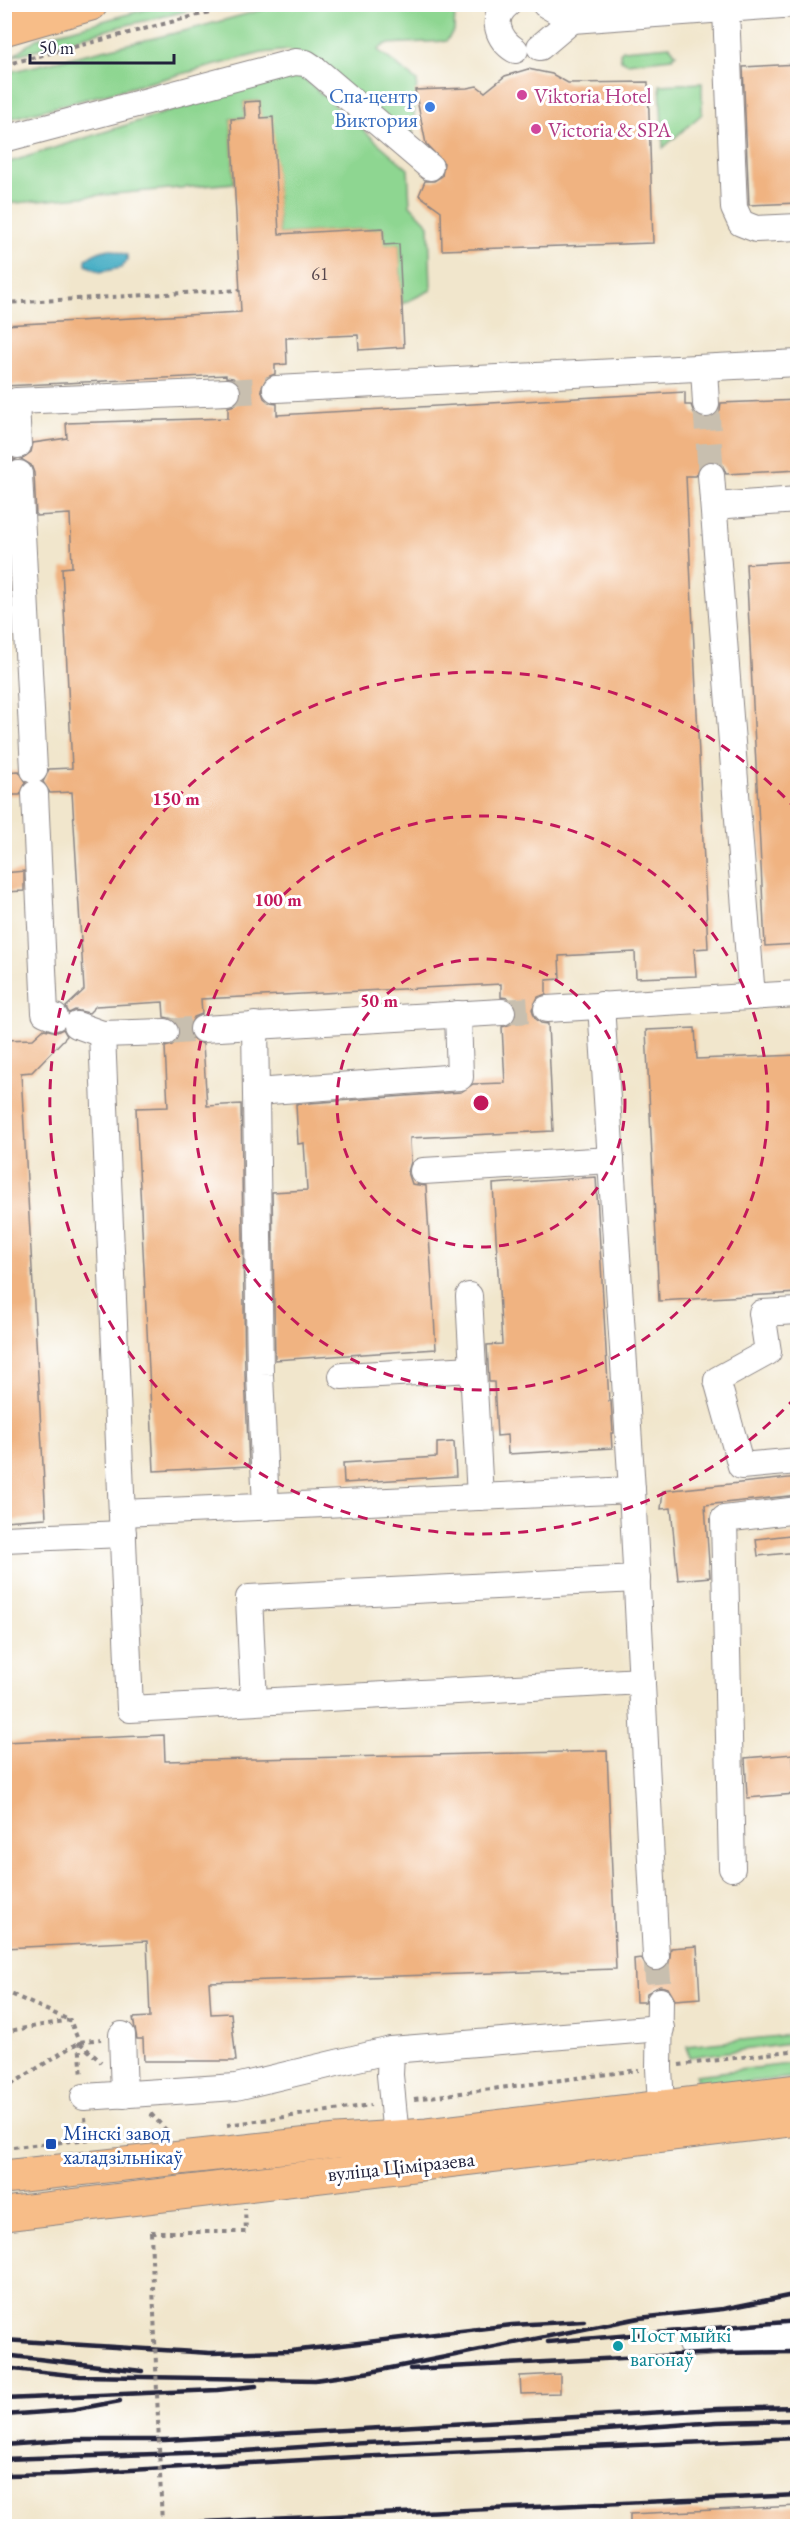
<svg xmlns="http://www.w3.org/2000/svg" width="802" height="2531" viewBox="0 0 802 2531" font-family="'EB Garamond',serif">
  <rect width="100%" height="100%" fill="#fff"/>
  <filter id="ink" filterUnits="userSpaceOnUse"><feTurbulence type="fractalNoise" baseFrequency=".0167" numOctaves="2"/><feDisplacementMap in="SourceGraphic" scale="12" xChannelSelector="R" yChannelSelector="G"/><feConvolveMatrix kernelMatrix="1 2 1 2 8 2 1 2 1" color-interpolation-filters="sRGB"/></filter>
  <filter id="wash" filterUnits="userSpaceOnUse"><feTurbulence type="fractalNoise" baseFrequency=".008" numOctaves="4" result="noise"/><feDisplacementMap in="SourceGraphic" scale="24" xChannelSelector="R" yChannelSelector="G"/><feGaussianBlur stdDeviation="1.35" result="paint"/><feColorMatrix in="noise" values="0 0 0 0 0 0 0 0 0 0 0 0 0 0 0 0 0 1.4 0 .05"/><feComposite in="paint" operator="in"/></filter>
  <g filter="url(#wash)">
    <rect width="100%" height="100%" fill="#f1e6cc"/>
    <g fill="#8ed691" stroke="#587c66" stroke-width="1.5">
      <path d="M283,4L486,5L480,11H455L454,31L446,41L386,44L378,50L417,81L412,142L289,50L262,53L5,120V73L188,30Z"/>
      <path d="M162,5H213L118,27L13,56L36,39Z"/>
      <path d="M670,46L676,54L672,58L627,63L621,60L620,53L623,50Z"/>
      <path d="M294,75L302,77L408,169L410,205L429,225L431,290L402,304L399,244L384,245L383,228L279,234L272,117L261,118L259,101L244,102L245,118L231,119L234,183L5,204L4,150L10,162L227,93Z"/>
      <path d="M702,83V114L663,148L660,85Z"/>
      <path d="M797,2034V2043L689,2057L687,2046Z"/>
      <path d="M797,2063V2077L707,2086L696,2079V2075Z"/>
    </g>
    <path fill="#46aec5" stroke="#346880" stroke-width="1.5" d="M110,249L127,255V261L121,268L100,272L86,265V259C94,253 101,250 110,249Z"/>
    <g id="blocks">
      <g fill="#f0b381">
        <path d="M798,64V203L749,205L743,67Z"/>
        <path d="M528,69L552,74L568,83L648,82L653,243L442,250L441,211L419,195L425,181H434L442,176L444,163L426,144L415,90L467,88L477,86L485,92L505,76Z"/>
        <path d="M260,101L261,118L273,117L279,234L383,228L384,245L399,244L404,347L359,350L358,335L286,338L287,364L275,365V374L267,377L261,389L264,398L270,403L277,404V415L685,392V405H691L694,413L706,419L715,416L720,410L721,403L798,400V470L726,474L723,466L710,460L702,463L696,476H686L708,948L694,949L696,976L636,978L635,952L559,956L560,979L546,980V994L538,997L532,1009L535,1018L541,1023L548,1024L553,1131L410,1138L411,1162L408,1172L412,1184L426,1186L436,1349L275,1360L272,1192L307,1190L304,1143L298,1144L296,1104L461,1092L473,1084L505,1083L502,1027L511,1024L516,1018L517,1011L514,1003L508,998L501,997V984L201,999L202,1014L194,1017L188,1029L191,1038L203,1044L207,1106L241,1104L245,1375L249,1466L154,1471L136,1108L168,1107L165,1047L172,1045L178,1040L180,1031L173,1019L164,1017L163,1002L96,1006L89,1013L75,1010L69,1013L66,1007L84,990L72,792L50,793L43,782L49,769L72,768L62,568L72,567L70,514L36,516L34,473L31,465L21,459L31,452L33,443L67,438L66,423L228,418V407L235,405L240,399L242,391L239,384L233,378L226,377V375L4,386V325L241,312L231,119L245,118L244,102Z"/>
        <path d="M4,451L11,458L16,460L10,462L4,472Z"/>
        <path d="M798,561V944L765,946L746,564Z"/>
        <path d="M19,771L26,782L20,795H4V772Z"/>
        <path d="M24,871V891L4,892V873Z"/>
        <path d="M695,1028L697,1059L798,1055V1293L659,1301L646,1030Z"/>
        <path d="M44,1029L57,1032L63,1029L67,1036L32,1072L21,1073L46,1518L4,1521V1040L33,1039Z"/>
        <path d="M596,1177L609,1401H611L613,1433H611L612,1448L508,1454L507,1435L497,1436L494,1382H489L487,1345L502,1344L493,1184Z"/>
        <path d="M454,1442L456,1476L344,1483L343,1463L437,1457V1443Z"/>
        <path d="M798,1477V1495L705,1505L710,1577L678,1580L671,1508L661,1509L663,1491Z"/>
        <path d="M798,1534V1552L758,1556L756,1539Z"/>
        <path d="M164,1735L165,1761L607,1751L616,1969L209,1982L211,2014L231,2013L236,2061H144L143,2039H137L133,2018L150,2017L147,1941L4,1948V1742Z"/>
        <path d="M793,1754L795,1794L747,1798L745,1758Z"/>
        <path d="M697,1946L700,1998L675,2000L668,1988L660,1986L647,1993L645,2002H636L634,1959L641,1958L649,1970L657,1972L669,1964L671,1948Z"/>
        <path d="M560,2374V2393L521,2394L520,2376Z"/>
        <path d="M798,2506V2525L630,2526V2514Z"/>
      </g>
    </g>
  </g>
  <g filter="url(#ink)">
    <use href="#blocks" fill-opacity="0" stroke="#8a8484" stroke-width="1.5"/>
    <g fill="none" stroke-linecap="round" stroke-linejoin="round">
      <g stroke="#c8bfaf" stroke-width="26" stroke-dasharray="26 13" stroke-linecap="butt">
        <path d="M227,392L276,389"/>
        <path d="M706,404L711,475"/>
        <path d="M502,1012L547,1009"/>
        <path d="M165,1032L203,1029"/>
        <path d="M656,1957L660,2001"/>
      </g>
      <defs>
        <g id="minor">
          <path d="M508,4C489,18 499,40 515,50"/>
          <path d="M545,4L572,20L796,4"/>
          <path d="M721,4L726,10L734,208L741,223L756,229L798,227"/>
          <path d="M540,47L572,20"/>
          <path d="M4,139L295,62L306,63L315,69L430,167"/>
          <path d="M704,368L706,404"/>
          <path d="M276,389L798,363"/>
          <path d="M18,445L16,401L227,392"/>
          <path d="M19,474L34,770"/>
          <path d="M711,475L752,997"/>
          <path d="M714,506L798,500"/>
          <path d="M35,794L45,1013L55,1017"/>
          <path d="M601,1005L632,1490L656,1957"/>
          <path d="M547,1009L798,994"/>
          <path d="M77,1025L102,1034L165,1032"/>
          <path d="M255,1025L260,1375L266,1507"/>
          <path d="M203,1029L502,1012"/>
          <path d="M102,1034L130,1709L642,1681"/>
          <path d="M256,1092L460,1077L458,1014"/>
          <path d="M423,1171L611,1160"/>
          <path d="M469,1296L480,1497"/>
          <path d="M798,1311L762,1313L768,1352L717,1380L741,1466L798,1461"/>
          <path d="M342,1376L473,1369"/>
          <path d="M122,1513L632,1490"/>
          <path d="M4,1539L123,1534"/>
          <path d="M254,1702L249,1598L637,1579"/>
          <path d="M732,1868L724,1519L798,1510"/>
          <path d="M660,2001L659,2068L662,2124"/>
          <path d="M122,2035L124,2095"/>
          <path d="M84,2097L236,2087L391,2050"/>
          <path d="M396,2137L390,2075L391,2050L661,2028"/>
          <path d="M691,2344L798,2336"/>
        </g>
        <g id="major">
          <path d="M4,29L91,4"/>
          <path d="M4,2177L337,2141L427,2135L798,2091"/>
          <path d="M4,2214L798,2119"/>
        </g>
      </defs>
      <use href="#minor" stroke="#8a8484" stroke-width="28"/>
      <use href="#major" stroke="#8a8484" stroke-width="35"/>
      <g stroke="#8a8484" stroke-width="4" stroke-dasharray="4.5 4.5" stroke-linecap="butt">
        <path d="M4,65L241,4"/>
        <path d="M4,303L240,290"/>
        <path d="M4,1991L69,2020"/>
        <path d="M4,2032L70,2020L79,2042L82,2077"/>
        <path d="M80,2043L101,2062"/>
        <path d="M679,2065L798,2050"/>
        <path d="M4,2089L79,2042L101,2039"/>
        <path d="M414,2099L639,2070"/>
        <path d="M151,2114L169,2133"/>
        <path d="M85,2117L87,2140"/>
        <path d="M227,2125L371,2105"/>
        <path d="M4,2148L91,2139"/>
        <path d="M151,2232H246L245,2208"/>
      </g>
      <use href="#minor" stroke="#fff" stroke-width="26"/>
      <use href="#major" stroke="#f7bd88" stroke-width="33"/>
      <g stroke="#22223b" stroke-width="4.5">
        <path d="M4,2340L210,2353L291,2351L512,2325L584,2321"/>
        <path d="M548,2342L798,2321"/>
        <path d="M4,2355L142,2371"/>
        <path d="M4,2368L80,2376L315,2380L371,2372L639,2318L723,2309L798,2294"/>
        <path d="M410,2369L719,2353L798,2352"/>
        <path d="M4,2399L217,2390L256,2386"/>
        <path d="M4,2415L72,2410L120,2401"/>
        <path d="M4,2445L75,2440H165L717,2409L798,2407"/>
        <path d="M4,2459L245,2451L344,2444L523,2436L717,2422L798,2420"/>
        <path d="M4,2475L63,2474L355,2457L798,2438"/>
        <path d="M116,2526L798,2495"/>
      </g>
      <path stroke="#8a8484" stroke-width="4" stroke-dasharray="4.5 4.5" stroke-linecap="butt" d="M151,2232L162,2526"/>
    </g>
  </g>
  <g fill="none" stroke="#c2185b" stroke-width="3" stroke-dasharray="10 8">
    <circle cx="481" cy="1103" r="144"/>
    <circle cx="481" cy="1103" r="287"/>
    <path d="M796 1397A431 431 0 1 1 796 809"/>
  </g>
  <g fill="#d1479c" stroke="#fff" stroke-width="2">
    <circle cx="522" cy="95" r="6"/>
    <circle cx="536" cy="129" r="6"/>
  </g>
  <circle fill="#3f7fe0" stroke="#fff" stroke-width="2" cx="430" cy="107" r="6"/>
  <rect fill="#1a4fb4" stroke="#fff" stroke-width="2" x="45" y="2138" width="12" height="12" rx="3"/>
  <circle fill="#0f9aa8" stroke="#fff" stroke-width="2" cx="618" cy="2346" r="6"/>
  <g text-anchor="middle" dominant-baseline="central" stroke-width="6" stroke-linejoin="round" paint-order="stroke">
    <g font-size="18" fill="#56464c">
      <text x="320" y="273">61</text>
    </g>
    <g font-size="21" fill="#366cbe" stroke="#fff" text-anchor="end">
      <text x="418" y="95">Спа-центр<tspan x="418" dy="24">Виктория</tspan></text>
    </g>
    <g font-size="21" fill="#b23c85" stroke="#fff" text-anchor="start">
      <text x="534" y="95">Viktoria Hotel</text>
      <text x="548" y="129">Victoria &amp; SPA</text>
    </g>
    <g font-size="21" fill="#164399" stroke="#fff" text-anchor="start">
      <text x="63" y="2132">Мінскі завод<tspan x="63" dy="24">халадзільнікаў</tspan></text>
    </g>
    <g font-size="21" fill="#22223b" stroke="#fff">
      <text transform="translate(401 2166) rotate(-6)">вуліца Ціміразева</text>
    </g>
    <g font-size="21" fill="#0d838f" stroke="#fff" text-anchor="start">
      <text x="630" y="2334">Пост мыйкі<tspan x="630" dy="24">вагонаў</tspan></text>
    </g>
  </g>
  <circle cx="481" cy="1103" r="9" fill="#c2185b" stroke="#fff" stroke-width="3"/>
  <g font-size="18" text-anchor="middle" font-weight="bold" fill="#c2185b" stroke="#fff" stroke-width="6" stroke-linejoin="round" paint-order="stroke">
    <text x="176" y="805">150 m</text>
    <text x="278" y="906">100 m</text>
    <text x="379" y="1007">50 m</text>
  </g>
  <rect width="802" height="2531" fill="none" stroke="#fff" stroke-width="24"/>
  <path d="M30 54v9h144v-9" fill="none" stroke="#22223b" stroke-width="3"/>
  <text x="39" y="54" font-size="18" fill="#22223b" stroke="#ffffff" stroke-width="4.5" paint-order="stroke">50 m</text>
</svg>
